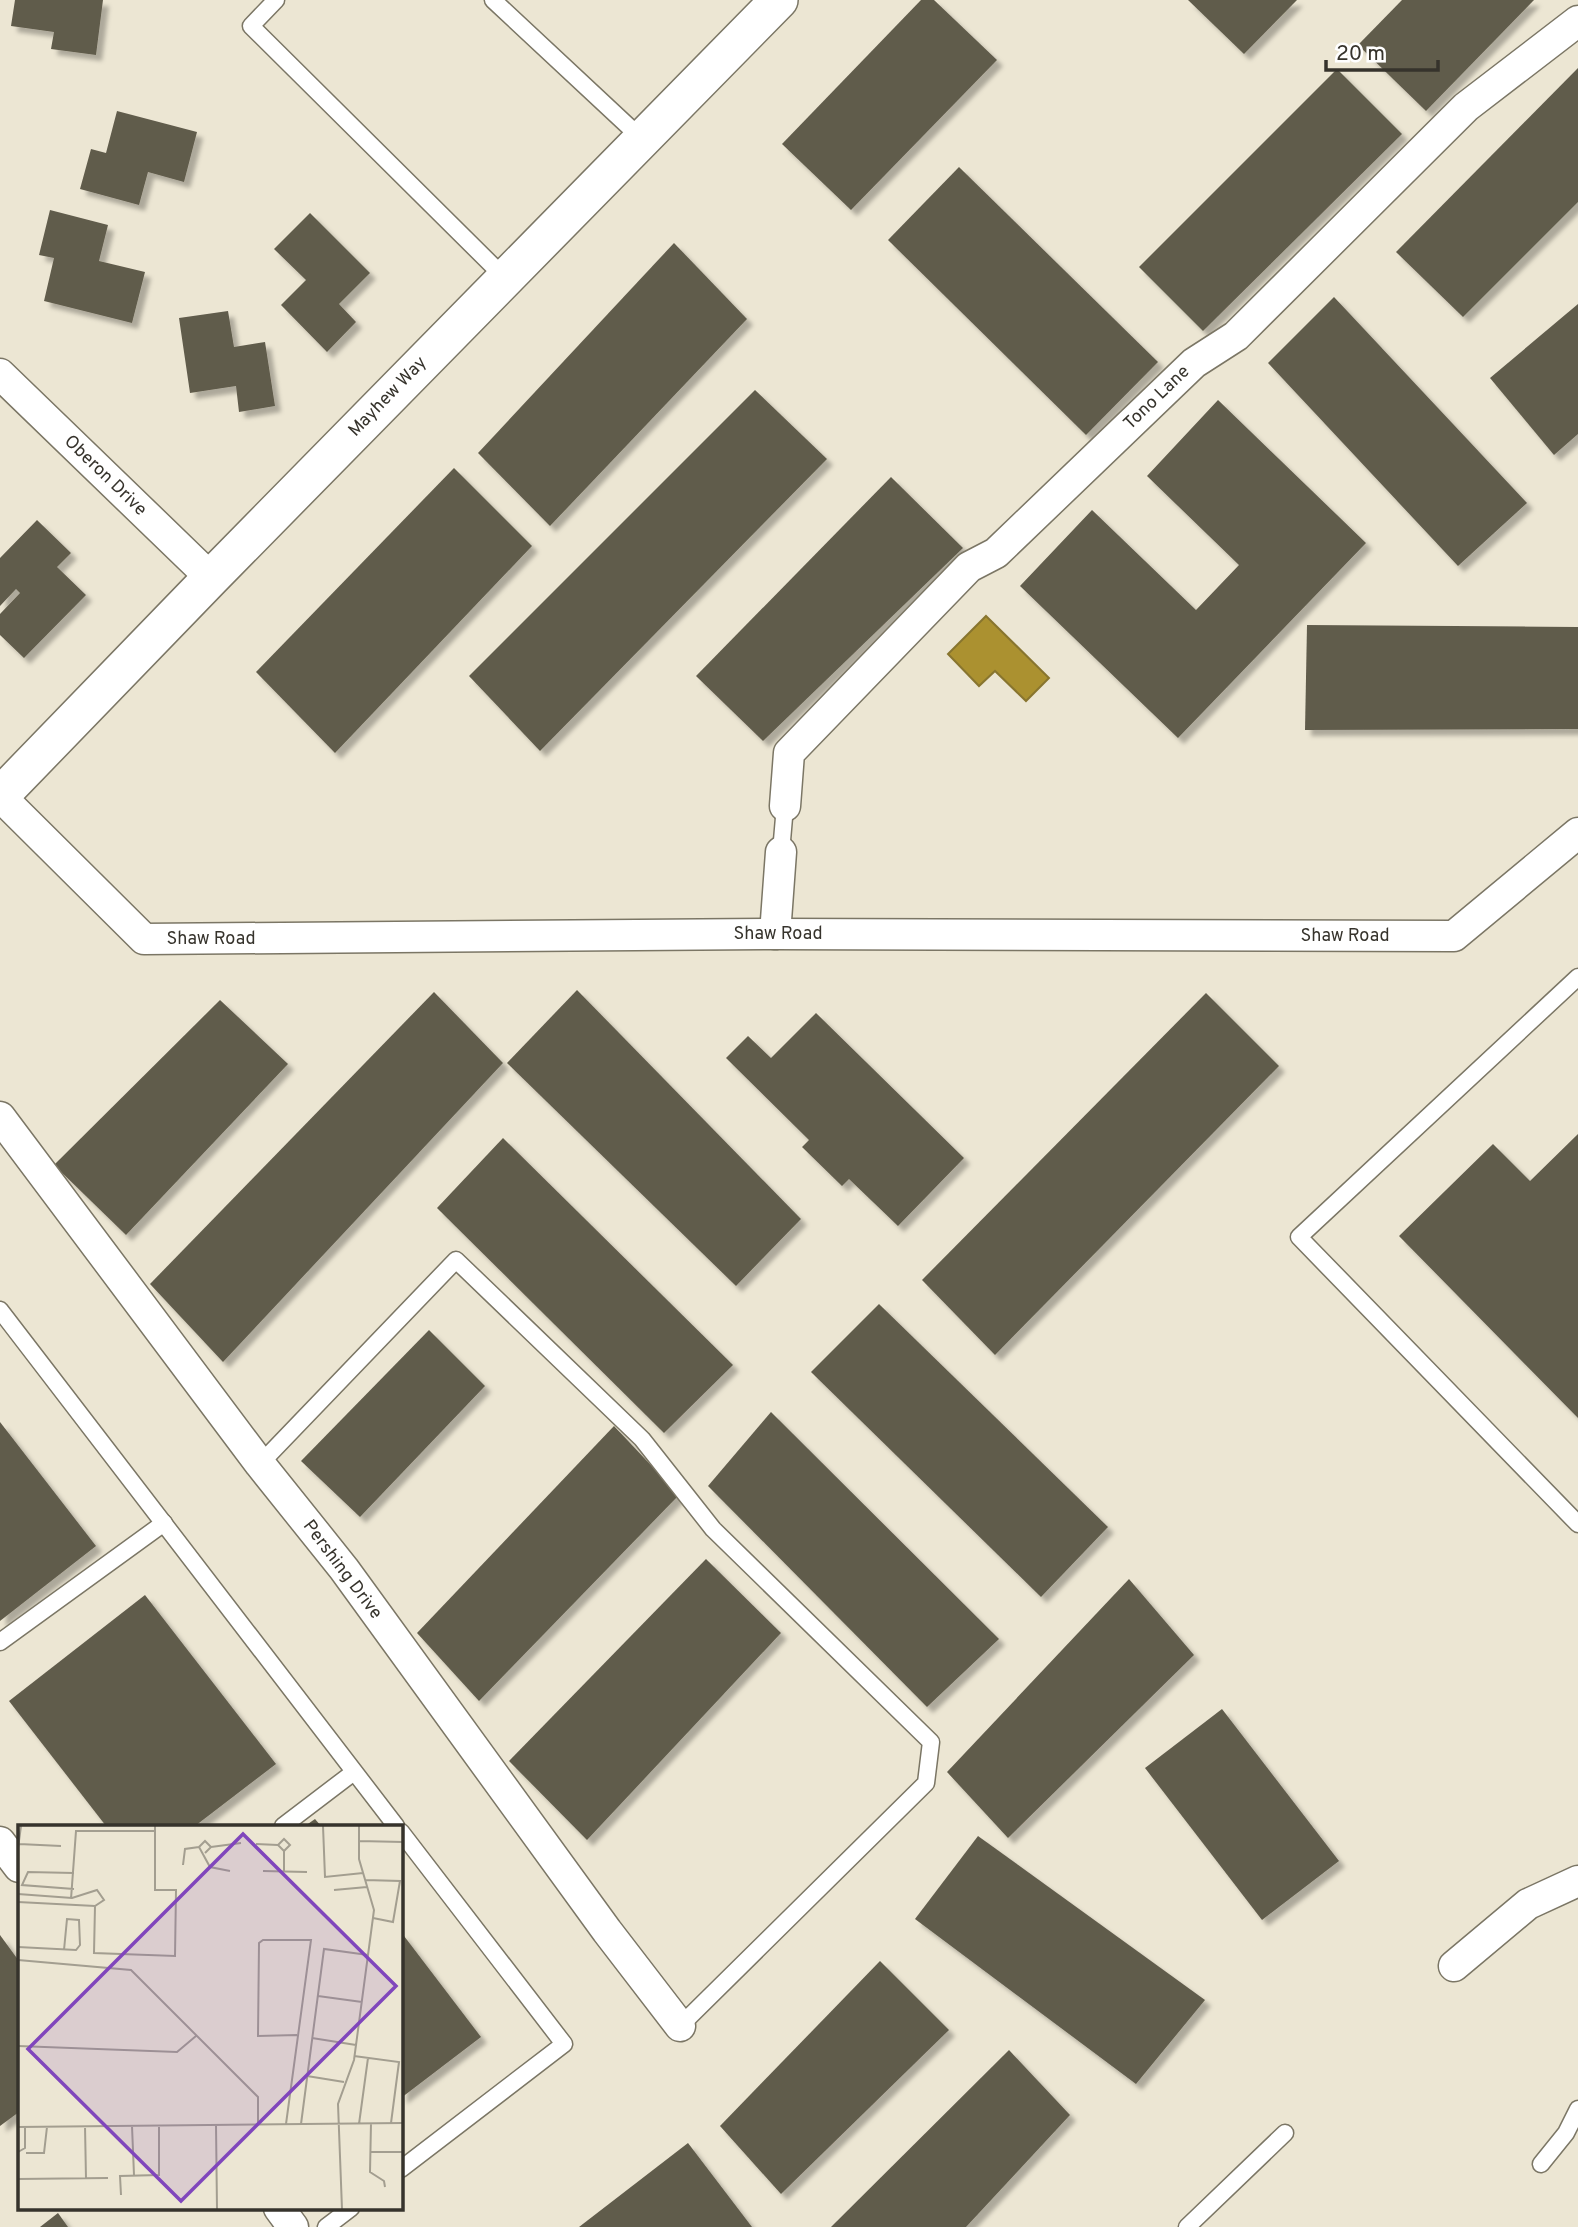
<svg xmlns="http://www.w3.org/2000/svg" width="1578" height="2227" viewBox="0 0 1578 2227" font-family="Overpass,sans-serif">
  <defs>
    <filter id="shadow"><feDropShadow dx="6" dy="6" stdDeviation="2" flood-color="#0004"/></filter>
  </defs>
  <rect width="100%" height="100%" fill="#ece6d3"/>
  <path fill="#ab9130" stroke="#88752f" stroke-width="2" d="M986,616L1049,678L1026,701L995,671L979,686L948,654Z"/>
  <g fill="#615c4c" filter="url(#shadow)">
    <path d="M15,0H103L96,55L51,49L54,32L11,26Z"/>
    <path d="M921,0H934L997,60L851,210L782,144Z"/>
    <path d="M1188,0H1297L1244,54Z"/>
    <path d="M1402,0H1534L1426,111L1358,45Z"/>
    <path d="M1578,68V202L1463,317L1396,252Z"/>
    <path d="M1337,69L1402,134L1203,331L1139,267Z"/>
    <path d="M117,111L197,132L184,182L148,172L139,205L80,189L91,149L106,153Z"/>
    <path d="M959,167L1158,362L1086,435L888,240Z"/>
    <path d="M50,210L108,225L99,261L145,272L132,323L44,301L54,258L39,255Z"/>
    <path d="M310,213L370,273L339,304L356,322L327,352L281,305L306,280L274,249Z"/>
    <path d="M674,243L747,319L550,526L478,453Z"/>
    <path d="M1334,297L1527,503L1458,566L1268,363Z"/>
    <path d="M1578,304V434L1554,455L1490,378Z"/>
    <path d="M228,311L234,347L265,342L275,406L239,412L236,386L190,393L179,318Z"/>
    <path d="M755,390L827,459L540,751L469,676Z"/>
    <path d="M1218,400L1366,543L1178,738L1020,586L1092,510L1196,610L1239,565L1147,476Z"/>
    <path d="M454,468L532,546L335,753L256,672Z"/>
    <path d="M891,477L963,548L763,741L696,676Z"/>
    <path d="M37,520L71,553L57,567L86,595L24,658L0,635V614L20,593L16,589L0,606V558Z"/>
    <path d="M1307,625L1578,627V729L1305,730Z"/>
    <path d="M577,990L801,1219L736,1286L507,1063Z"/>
    <path d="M434,992L503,1063L223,1362L150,1284Z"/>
    <path d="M1206,993L1279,1066L995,1355L922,1280Z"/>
    <path d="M220,1000L288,1064L126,1235L54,1165Z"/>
    <path d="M816,1013L964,1158L898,1226L849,1179L842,1186L802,1147L809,1140L726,1058L748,1036L771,1058Z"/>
    <path d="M1578,1134V1418L1399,1236L1493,1144L1530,1181Z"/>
    <path d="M503,1138L733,1365L664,1433L437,1208Z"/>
    <path d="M879,1304L1108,1527L1041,1597L811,1372Z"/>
    <path d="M429,1330L485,1386L360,1517L301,1461Z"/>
    <path d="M771,1412L999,1639L927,1707L708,1486Z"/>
    <path d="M0,1422L96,1546L0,1621Z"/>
    <path d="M614,1426L679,1495L479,1701L417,1633Z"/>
    <path d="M706,1559L781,1633L587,1840L509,1761Z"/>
    <path d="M1129,1579L1194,1655L1008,1838L947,1772Z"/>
    <path d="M145,1595L276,1764L195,1826H106L9,1701Z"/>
    <path d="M1222,1709L1339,1861L1262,1920L1145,1768Z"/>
    <path d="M315,1819L321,1826H305Z"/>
    <path d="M978,1836L1205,2000L1136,2084L915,1919Z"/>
    <path d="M401,1932L481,2037L401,2098Z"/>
    <path d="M0,1935L19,1961V2112L0,2126Z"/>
    <path d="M880,1961L949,2030L781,2194L720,2126Z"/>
    <path d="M1009,2050L1070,2115L966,2227H831Z"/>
    <path d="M688,2143L752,2227H579Z"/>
    <path d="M58,2213L68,2227H40Z"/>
  </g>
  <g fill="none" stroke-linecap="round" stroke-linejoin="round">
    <defs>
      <g id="service">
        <path d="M276,0L251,26L505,278"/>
        <path d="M493,0L642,139"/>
        <path d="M781,852L785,806"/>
        <path d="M1578,977L1299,1237L1578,1524"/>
        <path d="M0,1310L396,1826"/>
        <path d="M260,1464L456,1260L642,1439L713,1529L931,1742L926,1783L680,2026"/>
        <path d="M0,1642L164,1523"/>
        <path d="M283,1826L354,1772"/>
        <path d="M401,1832L564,2044L401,2169"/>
        <path d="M1541,2164L1566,2133L1578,2109"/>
        <path d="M326,2227L351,2208"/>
        <path d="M1187,2227L1285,2133"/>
      </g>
      <g id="minor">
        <path d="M0,374L211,578"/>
        <path d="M0,796L144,939L775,934L1454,936L1578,833"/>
        <path d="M785,806L789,753L969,567L996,553L1194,363L1236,336L1466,107L1578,21"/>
        <path d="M775,934L781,852"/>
        <path d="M0,1117L260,1464L344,1569L607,1931L680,2026"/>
        <path d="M0,1842L19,1867"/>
        <path d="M1454,1966L1528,1904L1578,1881"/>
        <path d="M279,2208L293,2227"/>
      </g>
      <path id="tertiary" d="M0,796L211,578L779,0"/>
    </defs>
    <use href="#service" stroke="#7b7665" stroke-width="19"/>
    <use href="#minor" stroke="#7b7665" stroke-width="33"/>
    <use href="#tertiary" stroke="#7b7665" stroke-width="40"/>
    <use href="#service" stroke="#fff" stroke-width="16"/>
    <use href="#minor" stroke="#fff" stroke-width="30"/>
    <use href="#tertiary" stroke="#fff" stroke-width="37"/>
  </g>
  <g text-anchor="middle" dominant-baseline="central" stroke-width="7" stroke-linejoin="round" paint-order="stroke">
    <g font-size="18" fill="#36332c" stroke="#fff">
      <text transform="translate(388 397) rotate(-46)">Mayhew Way</text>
      <text transform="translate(1157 398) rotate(-44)">Tono Lane</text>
      <text transform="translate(105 476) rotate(44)">Oberon Drive</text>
      <text x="778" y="934">Shaw Road</text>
      <text x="1345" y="936">Shaw Road</text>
      <text x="211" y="939">Shaw Road</text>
      <text transform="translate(342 1570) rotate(53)">Pershing Drive</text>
    </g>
  </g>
  <g transform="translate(18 1825)">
    <rect width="385" height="385" fill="#ece6d3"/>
    <path fill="none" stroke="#a39e90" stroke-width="2" d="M305,1L307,52L345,48M341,16L385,17M1,19L43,21M238,19L260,20M193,22L223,18M0,23L3,1M187,28L193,22L187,16L181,22L192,42L212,46M165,40L167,24L181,22M245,46L289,47M266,46V26L272,20L266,14L260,20L266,26M347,55L382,56L375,97L355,93M56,64L4,60L10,47L56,48M316,65L349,62M0,69L54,73L79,65L86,75L77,81L0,77M53,74L58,6H137M77,81L76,128L157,131L158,65H137V1M0,122L58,125L62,120L61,95L49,94L46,125M0,135L113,145L240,272V299M300,171L344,177M294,213L338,220M0,221L159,227L178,211M336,231L381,237L373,298M289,251L326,257M353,298L352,347L366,356L367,362M268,299L293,115H245L241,118L240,211L279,210M283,299L306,124L350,130M341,299L350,233M198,300L199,384M67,301L68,354M114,301L116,350M0,302L385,298M0,327L7,323V302M352,327H385M8,328H26L29,302M0,354L90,353M103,370L102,351L141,350V301M324,384L320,279L336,235L356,85L341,34V1"/>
    <path fill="#8046bc" fill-opacity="0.15" stroke="#8046bc" stroke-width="3.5" d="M225,9L378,161L163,376L10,224Z"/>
    <rect width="385" height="385" fill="none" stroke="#36332c" stroke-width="3.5"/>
  </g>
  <path d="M1326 60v10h112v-10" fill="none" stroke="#36332c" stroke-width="3.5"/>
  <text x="1336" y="60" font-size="21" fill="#36332c" stroke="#ffffff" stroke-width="5" paint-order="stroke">20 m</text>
</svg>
